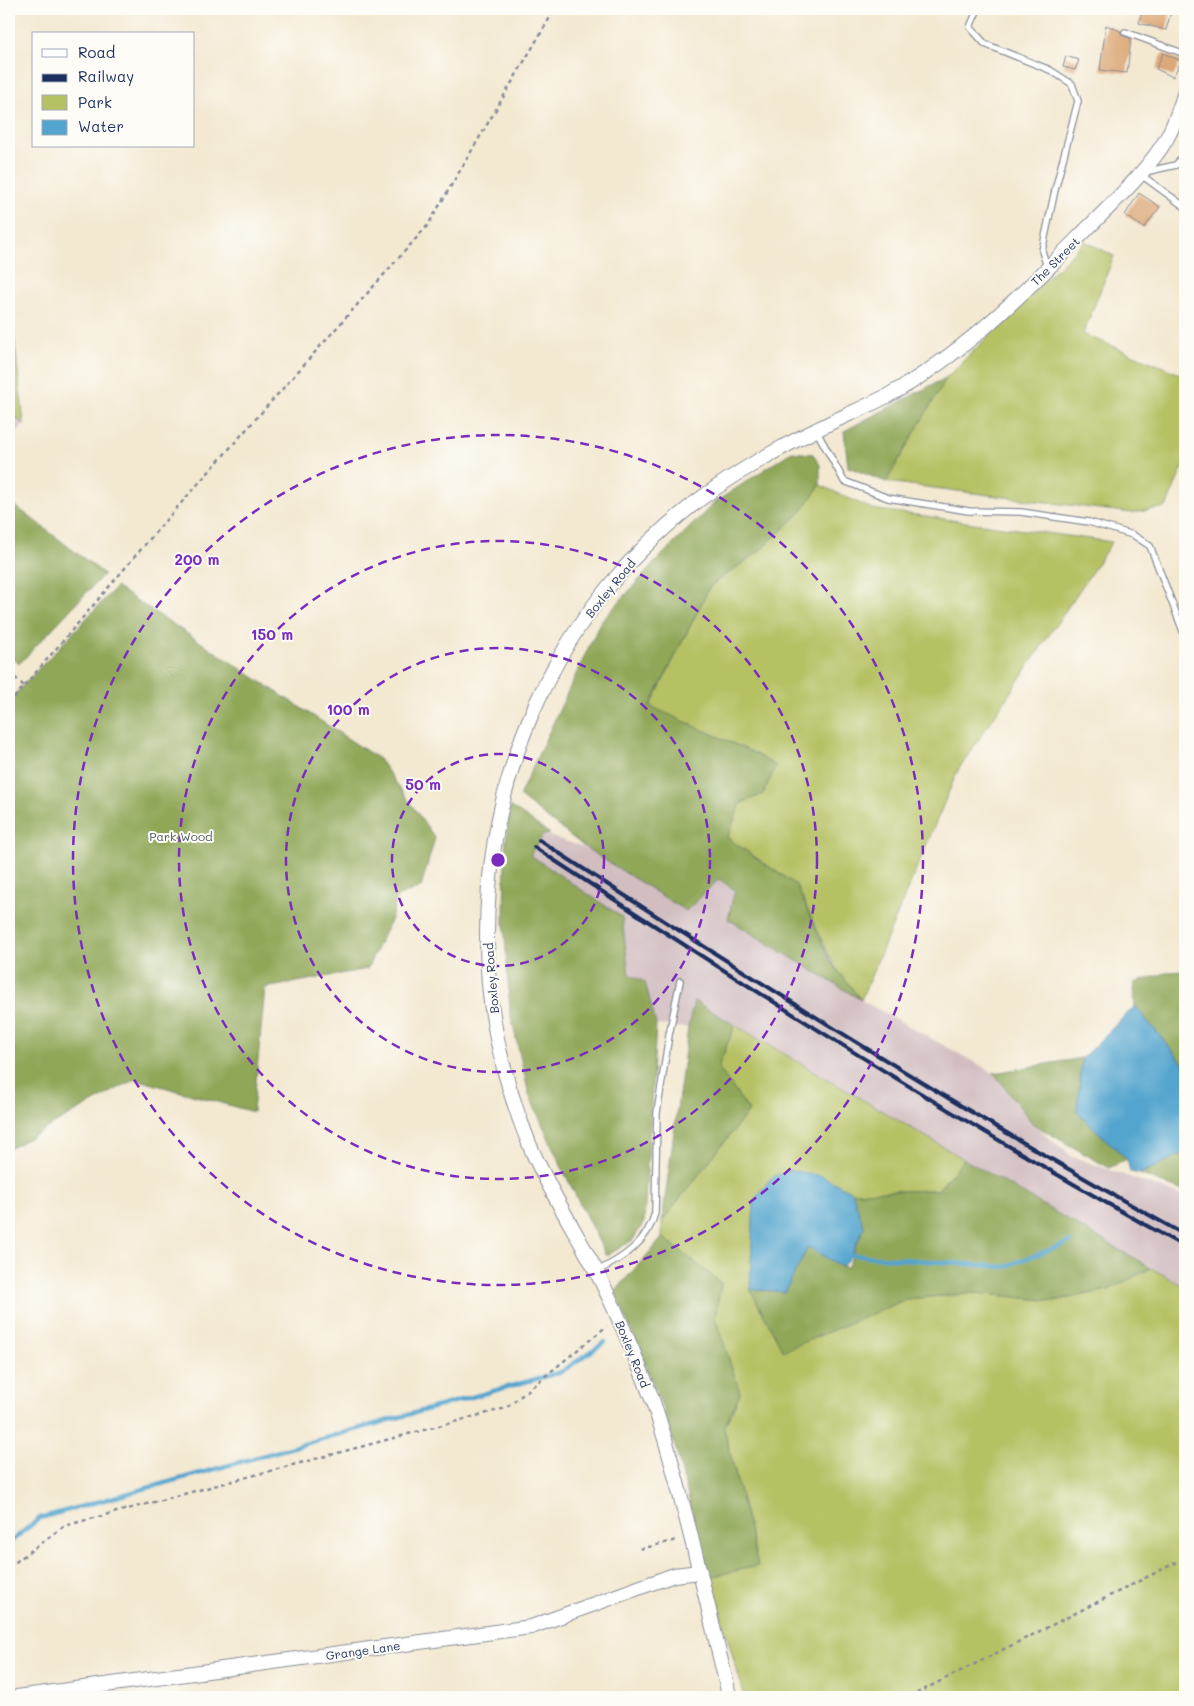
<svg xmlns="http://www.w3.org/2000/svg" width="1194" height="1706" viewBox="0 0 1194 1706" font-family="Mali,sans-serif">
  <rect width="100%" height="100%" fill="#fdfcf7"/>
  <filter id="ink" filterUnits="userSpaceOnUse"><feTurbulence type="fractalNoise" baseFrequency=".02" numOctaves="2"/><feDisplacementMap in="SourceGraphic" scale="10" xChannelSelector="R" yChannelSelector="G"/><feConvolveMatrix kernelMatrix="1 2 1 2 8 2 1 2 1" color-interpolation-filters="sRGB"/></filter>
  <filter id="wash" filterUnits="userSpaceOnUse"><feTurbulence type="fractalNoise" baseFrequency=".0096" numOctaves="4" result="noise"/><feDisplacementMap in="SourceGraphic" scale="20" xChannelSelector="R" yChannelSelector="G"/><feGaussianBlur stdDeviation="1.12" result="paint"/><feColorMatrix in="noise" values="0 0 0 0 0 0 0 0 0 0 0 0 0 0 0 0 0 1.4 0 .05"/><feComposite in="paint" operator="in"/></filter>
  <g filter="url(#wash)">
    <rect width="100%" height="100%" fill="#f3e8d0"/>
    <g fill="#d2bec1">
      <path d="M9,291L24,424L9,441Z"/>
      <path d="M543,834L586,848L686,910L719,878L736,890L728,919L861,1000L994,1073L1033,1124L1071,1156L1185,1197V1286L1151,1268L694,1001L688,1028L656,1025L645,982L629,974L622,917L530,855Z"/>
    </g>
    <g fill="#b5c163" stroke="#687860">
      <path d="M1085,241L1114,256L1083,334L1185,376V462L1166,507L1132,513L886,482L947,377Z"/>
      <path d="M9,291L24,424L9,412Z"/>
      <path d="M820,485L872,509L1112,542L958,770L861,1000L835,967L796,885L727,838L741,803L763,794L775,766L752,752L650,707L710,586L757,553L802,511Z"/>
      <path d="M735,1025L964,1159L938,1190L852,1192L822,1176L754,1200L750,1289L783,1350L907,1299L976,1293L1054,1301L1108,1290L1151,1268L1185,1287V1697H745L709,1577L758,1565L724,1428L740,1393L715,1317L721,1283L662,1238V1221L749,1111L718,1067Z"/>
    </g>
    <g fill="#90a759" stroke="#566b5c">
      <path d="M947,377L886,482L848,467L844,431Z"/>
      <path d="M791,452L813,454L820,465V485L802,511L757,553L710,586L650,706L752,752L776,766L763,794L741,803L727,838L796,885L831,962L861,1000L728,919L735,890L719,879L686,911L586,848L519,796L600,623L657,560L714,503Z"/>
      <path d="M9,501L104,574L19,664L9,655Z"/>
      <path d="M116,587L379,759L435,838L421,887L397,897L391,919L367,969L265,988L253,1112L135,1079L9,1149V690L14,695Z"/>
      <path d="M510,806L550,834L543,835L530,855L622,917L629,974L645,982L656,1025L644,1222L633,1240L606,1256L563,1170L529,1095L510,1012L504,922L505,851Z"/>
      <path d="M1185,971V1066L1135,1006L1134,983L1169,972Z"/>
      <path d="M694,1001L735,1025L718,1067L749,1111L662,1221L688,1028Z"/>
      <path d="M1082,1058L1077,1112L1127,1159L1109,1168L1033,1124L994,1073Z"/>
      <path d="M1185,1152V1192L1140,1174Z"/>
      <path d="M964,1159L1151,1268L1108,1290L1054,1301L976,1293L907,1299L783,1351L750,1289L785,1292L808,1247L847,1268L864,1227L852,1192L938,1190Z"/>
      <path d="M663,1237L721,1283L715,1317L740,1393L724,1428L758,1566L709,1577L675,1446L663,1409L615,1291Z"/>
    </g>
    <g fill="#53a4ce" stroke="#376a96">
      <path d="M1135,1006L1185,1066V1152L1140,1174L1130,1172L1127,1159L1077,1112L1082,1058Z"/>
      <path d="M790,1170L822,1176L852,1192L864,1227L851,1255L842,1267L808,1247L785,1292L750,1289L754,1200L771,1178Z"/>
    </g>
    <g fill="none" stroke-linecap="round" stroke-linejoin="round">
      <g stroke="#53a4ce" stroke-width="4.5">
        <path d="M851,1255L1004,1267L1070,1242"/>
        <path d="M9,1543L40,1518L561,1372L605,1342"/>
      </g>
    </g>
    <g id="blocks">
      <g fill="#dca878">
        <path d="M1143,9H1172L1166,30L1139,23Z"/>
        <path d="M1106,25L1120,31L1122,35L1131,39L1127,73L1100,70Z"/>
        <path d="M1163,53L1181,61L1173,77L1156,69Z"/>
        <path d="M1066,56L1079,60L1075,70L1063,67Z"/>
        <path d="M1139,193L1160,207L1144,228L1125,215Z"/>
      </g>
    </g>
  </g>
  <g filter="url(#ink)">
    <use href="#blocks" fill-opacity="0" stroke="#878c97" stroke-width="1"/>
    <g fill="none" stroke-linecap="round" stroke-linejoin="round">
      <defs>
        <g id="service">
          <path d="M978,9L970,27L985,44L1050,70L1072,84L1078,101L1055,190L1042,251L1047,267"/>
          <path d="M1125,32L1185,54"/>
          <path d="M1145,172L1176,165L1185,154"/>
          <path d="M1140,174L1185,207"/>
          <path d="M816,430L844,481L888,498L969,511L1021,512L1089,522L1133,535L1150,546L1185,636"/>
          <path d="M597,1271C622,1259 648,1242 655,1213L657,1113L669,1035L680,981"/>
        </g>
        <g id="tertiary">
          <path d="M17,1697L531,1627L674,1575L700,1572"/>
          <path d="M729,1697C726,1678 720,1659 716,1640C707,1602 698,1563 688,1525C674,1471 661,1417 639,1366C625,1332 611,1299 594,1267C573,1227 548,1188 530,1146C509,1095 494,1039 489,984C473,791 553,601 714,489C746,467 781,447 816,430C839,418 864,408 887,396C959,357 1019,298 1076,240C1105,210 1147,173 1167,138C1175,123 1180,108 1185,92"/>
        </g>
      </defs>
      <use href="#service" stroke="#878c97" stroke-width="8"/>
      <use href="#tertiary" stroke="#878c97" stroke-width="16"/>
      <g stroke="#878c97" stroke-width="2.5" stroke-dasharray="4 4" stroke-linecap="butt">
        <path d="M9,672L24,686"/>
        <path d="M9,704L166,520L428,225L555,9"/>
        <path d="M640,1549L677,1540"/>
        <path d="M9,1567L64,1526L506,1408L607,1326"/>
        <path d="M909,1697L1177,1562L1185,1561"/>
      </g>
      <use href="#service" stroke="#fff" stroke-width="5.5"/>
      <use href="#tertiary" stroke="#fff" stroke-width="14"/>
      <g stroke="#1b2f5e" stroke-width="4">
        <path d="M539,840C751,978 964,1113 1185,1235"/>
        <path d="M534,847C747,987 962,1124 1185,1247"/>
      </g>
    </g>
  </g>
  <g fill="none" stroke="#7b2cbf" stroke-width="2.5" stroke-dasharray="9 6">
    <circle cx="498" cy="860" r="106"/>
    <circle cx="498" cy="860" r="212"/>
    <circle cx="498" cy="860" r="319"/>
    <circle cx="498" cy="860" r="425"/>
  </g>
  <g text-anchor="middle" dominant-baseline="central" stroke-width="4" stroke-linejoin="round" paint-order="stroke">
    <g font-size="12" fill="#1b2f5e" stroke="#fdfcf7">
      <text transform="translate(1055 261) rotate(-45)">The Street</text>
      <text transform="translate(610 588) rotate(-51)">Boxley Road</text>
      <text transform="translate(491 978) rotate(-95)">Boxley Road</text>
      <text transform="translate(633 1354) rotate(68)">Boxley Road</text>
      <text transform="translate(363 1650) rotate(-8)">Grange Lane</text>
    </g>
    <g font-size="12" fill="#495b60" stroke="#fdfcf7">
      <text x="181" y="836">Park Wood</text>
    </g>
  </g>
  <circle cx="498" cy="860" r="8" fill="#7b2cbf" stroke="#fdfcf7" stroke-width="2.5"/>
  <g font-size="15" text-anchor="middle" font-weight="bold" fill="#7b2cbf" stroke="#fdfcf7" stroke-width="4" stroke-linejoin="round" paint-order="stroke">
    <text x="197" y="565">200 m</text>
    <text x="272" y="640">150 m</text>
    <text x="348" y="715">100 m</text>
    <text x="423" y="790">50 m</text>
  </g>
  <rect width="1194" height="1706" fill="none" stroke="#fdfcf7" stroke-width="30"/>
  <rect x="32" y="32" width="162" height="115" fill="#fdfcf7" stroke="#a3aaba"/>
  <rect x="42" y="49" width="25" height="8" fill="#ffffff" stroke="#a3aaba"/>
  <text x="78" y="58" font-size="15" fill="#1b2f5e">Road</text>
  <rect x="42" y="74" width="25" height="8" fill="#1b2f5e" stroke="#a3aaba"/>
  <text x="78" y="82" font-size="15" fill="#1b2f5e">Railway</text>
  <rect x="42" y="95" width="25" height="15" fill="#b5c163" stroke="#a3aaba"/>
  <text x="78" y="108" font-size="15" fill="#1b2f5e">Park</text>
  <rect x="42" y="120" width="25" height="15" fill="#53a4ce" stroke="#a3aaba"/>
  <text x="78" y="132" font-size="15" fill="#1b2f5e">Water</text>
</svg>
